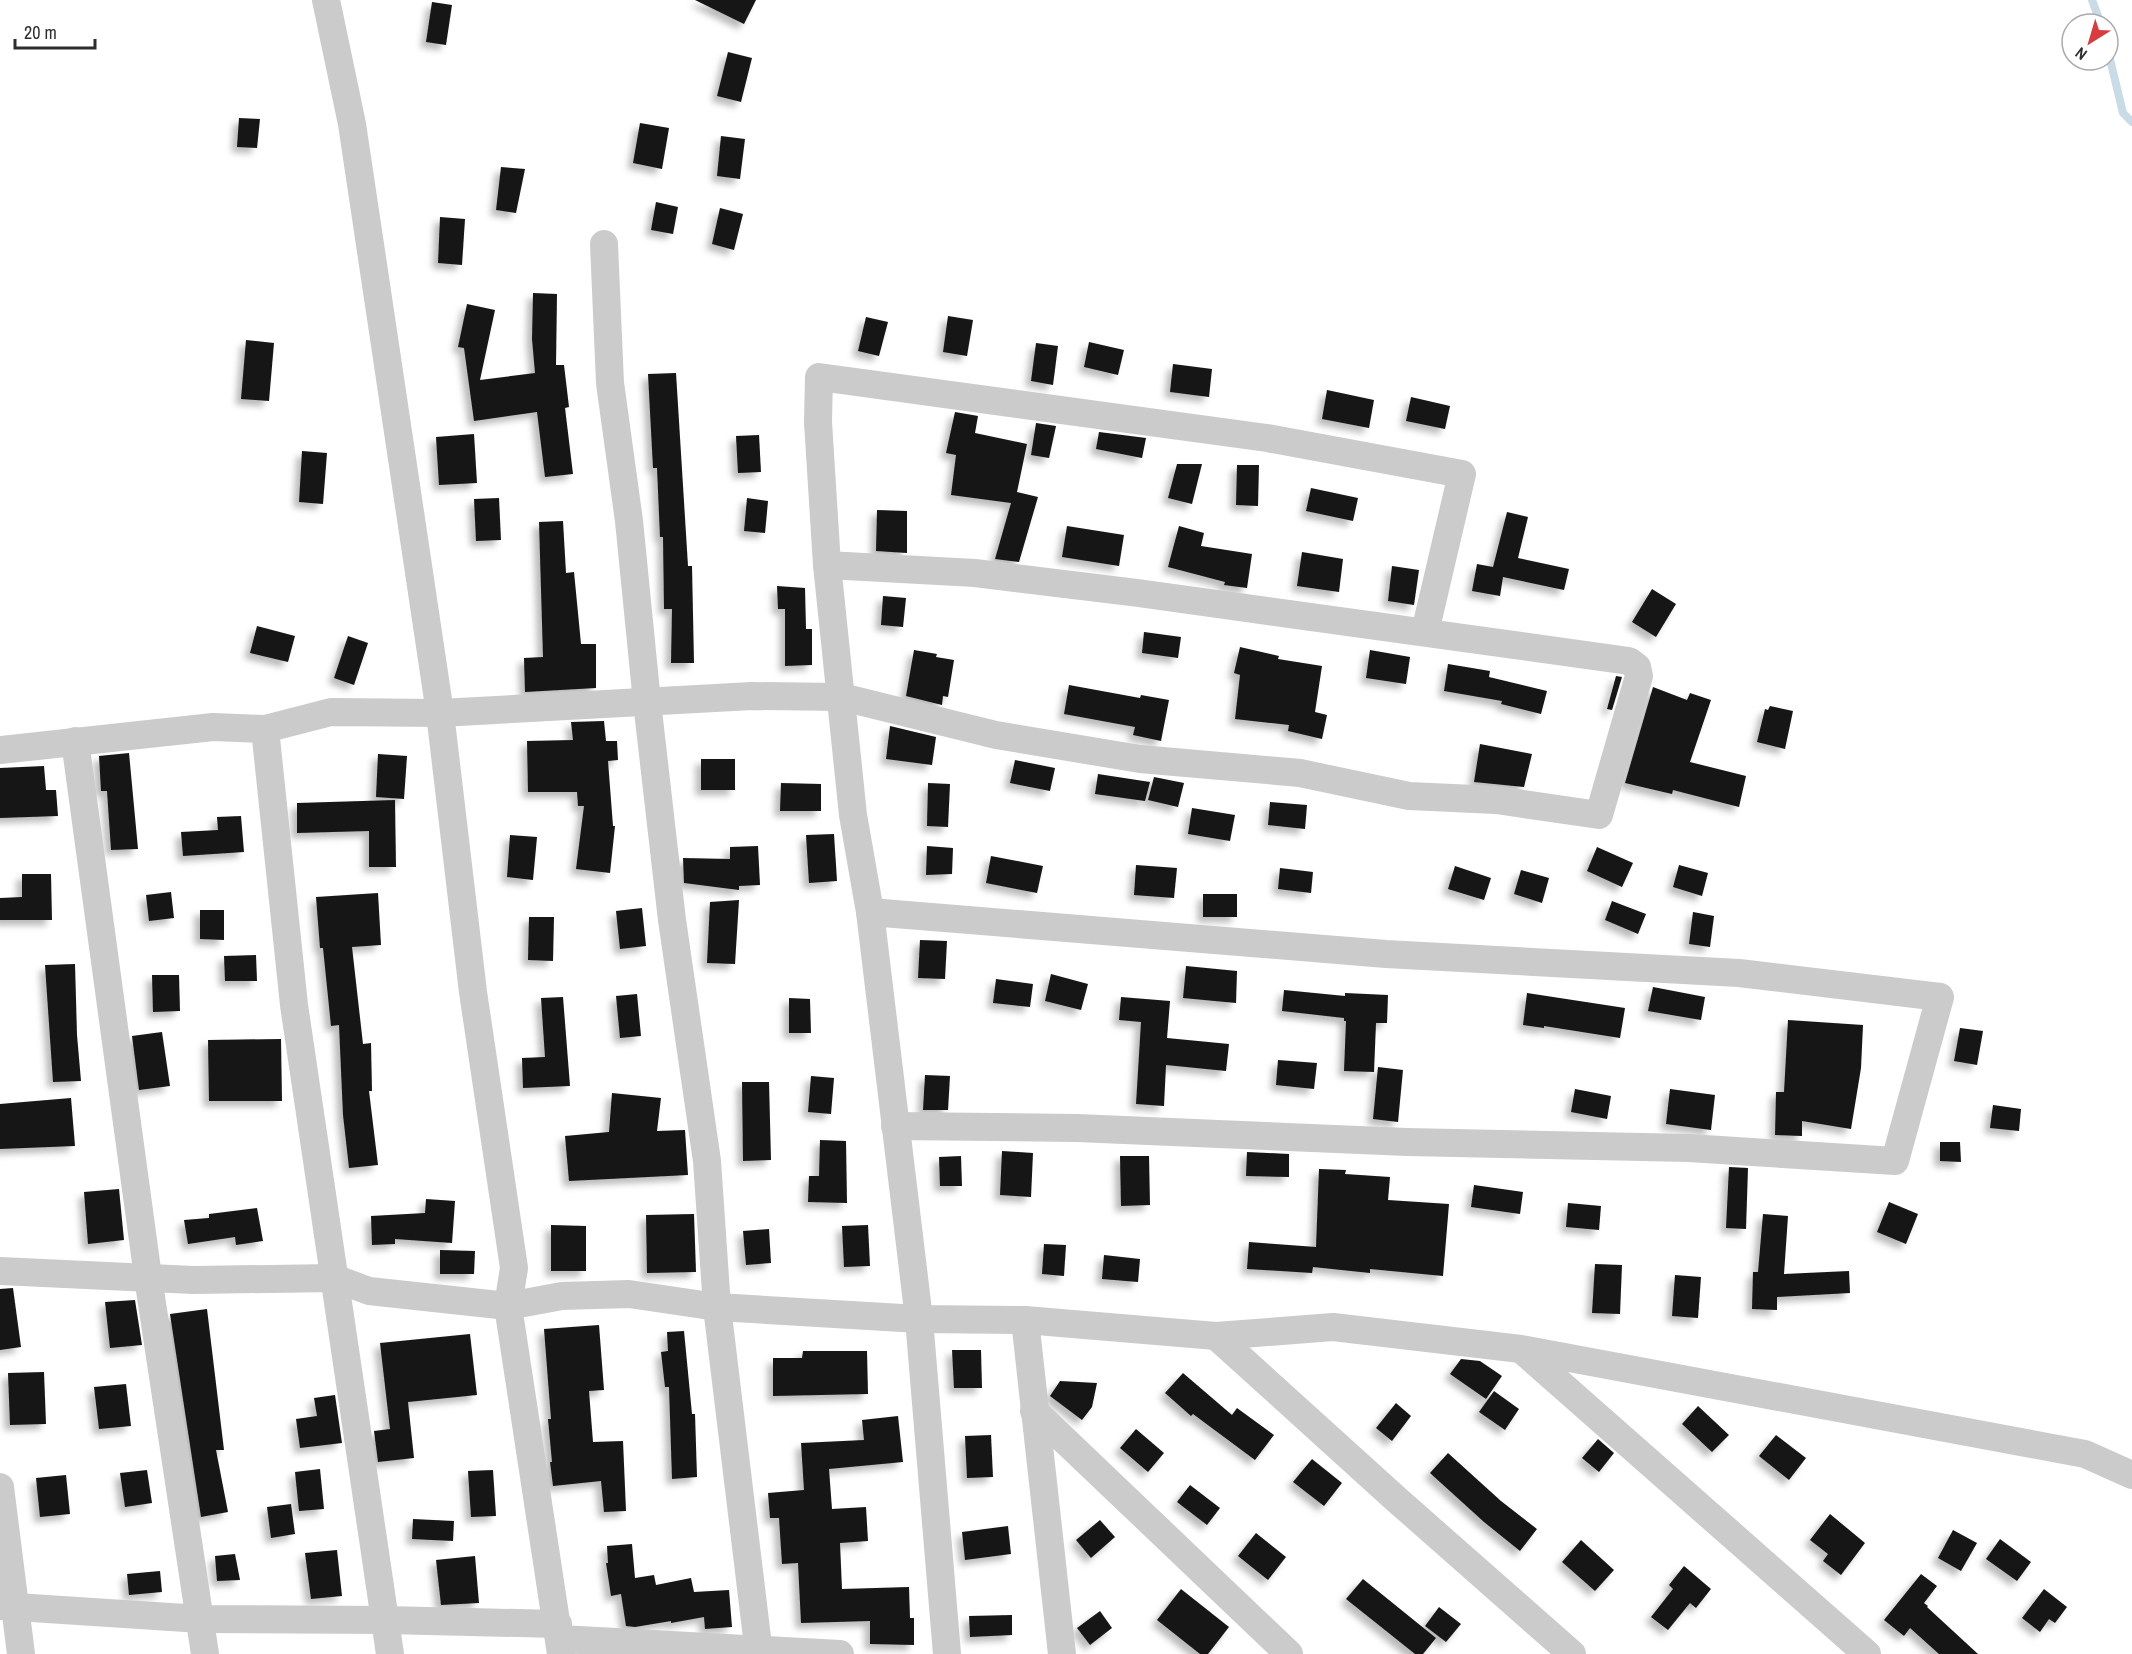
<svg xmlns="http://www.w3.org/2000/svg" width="2132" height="1654" viewBox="0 0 2132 1654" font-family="'Archivo Narrow',sans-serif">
  <defs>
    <filter id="shadow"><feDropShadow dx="-5.5" dy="5.5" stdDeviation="3" flood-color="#0004"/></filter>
  </defs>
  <rect width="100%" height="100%" fill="#fff"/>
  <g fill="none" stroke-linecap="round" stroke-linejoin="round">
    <g stroke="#cadbe8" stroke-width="8">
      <path d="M2092,0L2101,24"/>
      <path d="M2108,51L2123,113L2132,122"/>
    </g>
  </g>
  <g fill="#151515" filter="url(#shadow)">
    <path d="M695,0H756L744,24Z"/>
    <path d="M432,2L452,5L446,45L426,42Z"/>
    <path d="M728,52L752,58L741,102L717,96Z"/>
    <path d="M239,118L260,119L257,148L237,147Z"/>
    <path d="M640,123L669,128L662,169L633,163Z"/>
    <path d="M721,136L745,139L740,179L717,176Z"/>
    <path d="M501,167L525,169L516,213L496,210Z"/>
    <path d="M656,202L678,207L673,234L651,230Z"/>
    <path d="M720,208L743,214L734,250L712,244Z"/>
    <path d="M440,217L465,219L462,265L438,263Z"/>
    <path d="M533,293L557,294L556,365H564L569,407L565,408L573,474L545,477L537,412L474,421L464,348L458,347L467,304L495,310L480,380L535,373L532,339Z"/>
    <path d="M948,316L973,320L967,356L943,352Z"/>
    <path d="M866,317L888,322L879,356L858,351Z"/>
    <path d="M246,340L274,343L269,401L241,399Z"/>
    <path d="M1089,342L1124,350L1118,375L1084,367Z"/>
    <path d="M1036,343L1058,346L1053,385L1031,381Z"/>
    <path d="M1173,364L1212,369L1209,397L1170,392Z"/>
    <path d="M676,373L688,566H692L694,663H671L672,609H664L663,537H660L657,468H653L648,374Z"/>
    <path d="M1327,390L1374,400L1369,428L1322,419Z"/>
    <path d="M1411,397L1450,406L1445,429L1406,421Z"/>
    <path d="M955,412L978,416L975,433L1027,444L1017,492L1038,497L1019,562L995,559L1011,503L951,495L956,455L946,453Z"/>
    <path d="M1036,423L1056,426L1049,458L1031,455Z"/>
    <path d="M1099,432L1146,438L1142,458L1096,449Z"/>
    <path d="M474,434L477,483L439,485L436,437Z"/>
    <path d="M759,435L761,472L738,473L736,436Z"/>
    <path d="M302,451L327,453L323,504L299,502Z"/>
    <path d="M1177,464H1202L1192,504L1168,498Z"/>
    <path d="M1237,465H1259L1258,506L1236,505Z"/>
    <path d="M1311,488L1358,498L1353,521L1306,511Z"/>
    <path d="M499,498L501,540L476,541L474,499Z"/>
    <path d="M747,498L768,501L765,533L744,531Z"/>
    <path d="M877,510L907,511V553L876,551Z"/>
    <path d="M1507,512L1528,517L1518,558L1569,569L1564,590L1503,577L1500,596L1472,591L1477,564L1493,567Z"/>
    <path d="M563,521L566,573L574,572L581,644H596V688L525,692L524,658L543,657L539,522Z"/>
    <path d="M1067,526L1124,535L1119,566L1062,557Z"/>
    <path d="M1179,526L1204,533L1201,546L1252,554L1247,588L1224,585L1225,582L1168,567Z"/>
    <path d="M1302,552L1343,559L1339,592L1297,586Z"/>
    <path d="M1392,566L1419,570L1414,605L1388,601Z"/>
    <path d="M777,586L805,588L806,629H812V665L785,666V609H778Z"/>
    <path d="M1652,589L1676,604L1656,637L1632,622Z"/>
    <path d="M883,596L906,598L903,627L881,625Z"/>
    <path d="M257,626L295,636L288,662L250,653Z"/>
    <path d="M1144,632L1181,637L1178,658L1142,653Z"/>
    <path d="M348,636L368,643L354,685L334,678Z"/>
    <path d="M1240,647L1279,656L1278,659L1322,666L1315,712L1327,715L1322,739L1288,731L1289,725L1235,719L1240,675L1234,673Z"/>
    <path d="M914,650L937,654L936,657L954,660L948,697L943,696L942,705L906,696Z"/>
    <path d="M1370,650L1410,657L1406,684L1366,678Z"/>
    <path d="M1448,664L1490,671L1489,677L1547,691L1541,714L1501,704L1502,701L1444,691Z"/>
    <path d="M1616,676L1622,677L1612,710L1607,709Z"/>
    <path d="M1069,685L1140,698L1141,695L1169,700L1161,741L1133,735L1135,727L1064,714Z"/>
    <path d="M1653,687L1687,700L1690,693L1711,700L1690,762L1746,776L1739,807L1673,790L1672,794L1625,783Z"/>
    <path d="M1770,706L1793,711L1785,749L1757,742L1765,709L1768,710Z"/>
    <path d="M604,721L606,741H617L618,760L608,761L613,826H615L610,873L576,869L584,806H578L577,792H528L527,741L573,740L571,722Z"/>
    <path d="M890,726L936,737L932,765L886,759Z"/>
    <path d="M1480,744L1532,754L1524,787L1474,782Z"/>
    <path d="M129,753L138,849L111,850L107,791H101L99,756Z"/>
    <path d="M378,754L407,756L404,799L376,797Z"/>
    <rect x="701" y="759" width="34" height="31"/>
    <path d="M1015,760L1055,768L1050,791L1010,783Z"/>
    <path d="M44,766L46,790H56L58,816L0,818V768Z"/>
    <path d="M1098,774L1150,782L1145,801L1095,794Z"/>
    <path d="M1154,777L1184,783L1178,807L1148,800Z"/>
    <path d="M781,783L821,784V811H780Z"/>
    <path d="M928,783L950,784L948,827L927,826Z"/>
    <path d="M395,800L396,867H369V831L297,833V803Z"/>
    <path d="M1270,802L1307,805L1305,829L1268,825Z"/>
    <path d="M1192,808L1235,815L1230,841L1188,834Z"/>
    <path d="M241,816L244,852L183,856L181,832L218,830L217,817Z"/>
    <path d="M834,834L837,881L809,883L806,835Z"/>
    <path d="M510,835L537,837L533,880L507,877Z"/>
    <path d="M758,846L760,885L739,886V890L684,883L683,858L730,859V847Z"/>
    <path d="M927,846L953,848L952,874L926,875Z"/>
    <path d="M1597,847L1633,863L1622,887L1587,871Z"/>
    <path d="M991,856L1043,866L1037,893L986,883Z"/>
    <path d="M1136,865L1177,868L1174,898L1134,895Z"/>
    <path d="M1679,865L1708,873L1702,896L1673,887Z"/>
    <path d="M1455,866L1491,878L1484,900L1448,889Z"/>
    <path d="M1280,868L1313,872L1311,893L1278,889Z"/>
    <path d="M1521,870L1549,878L1542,903L1514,894Z"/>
    <path d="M22,874H51L52,920H0V898L22,897Z"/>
    <path d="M171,892L174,918L149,921L146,895Z"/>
    <path d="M378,893L381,945L352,947L363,1044L371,1043L372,1091H369L378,1165L349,1168L343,1115L339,1025L331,1026L323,948H320L316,897Z"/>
    <rect x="1203" y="894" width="34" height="23"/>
    <path d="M739,900L735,964L707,963L710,902Z"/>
    <path d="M1612,901L1646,914L1638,934L1605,920Z"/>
    <path d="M642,908L646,946L620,949L616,911Z"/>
    <path d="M200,910H224V940L200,939Z"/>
    <path d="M1693,912L1714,916L1710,947L1689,944Z"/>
    <path d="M529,917H554L553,961L528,960Z"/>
    <path d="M920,940L947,941L945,979L918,978Z"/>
    <path d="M256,955L257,981H225L224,956Z"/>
    <path d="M75,964L77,1035L81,1081L53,1082L45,965Z"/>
    <path d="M1186,966L1237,971L1236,1003L1183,998Z"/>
    <path d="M1051,974L1088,984L1081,1010L1045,1001Z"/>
    <path d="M152,975H179L180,1011L153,1012Z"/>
    <path d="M996,979L1033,984L1030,1007L993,1003Z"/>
    <path d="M1653,987L1705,997L1701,1020L1648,1011Z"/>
    <path d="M1284,990L1345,996V993L1388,995L1387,1023H1376L1374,1072L1344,1071L1346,1021H1344V1018L1282,1011Z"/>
    <path d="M1527,993L1625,1008L1620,1038L1544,1026V1028L1523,1025Z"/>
    <path d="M637,994L641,1036L620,1038L616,996Z"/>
    <path d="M563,997L570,1086L523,1088L522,1058L545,1057L541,998Z"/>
    <path d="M1121,997L1170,1001L1167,1038L1229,1044L1226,1071L1166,1065L1164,1106L1136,1104L1141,1022L1119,1020Z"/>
    <path d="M789,998L810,999L811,1033H789Z"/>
    <path d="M1788,1020L1863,1025L1861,1068L1851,1129L1802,1121V1136L1775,1135L1776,1092H1784Z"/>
    <path d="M1960,1028L1983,1031L1977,1065L1954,1061Z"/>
    <path d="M162,1032L170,1086L139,1090L132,1036Z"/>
    <path d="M281,1039L282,1101H209L208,1040Z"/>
    <path d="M1278,1060L1317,1063L1314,1089L1276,1085Z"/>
    <path d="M1378,1067L1403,1070L1398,1122L1373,1119Z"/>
    <path d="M925,1075L950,1076L948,1110H923Z"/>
    <path d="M811,1076L834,1078L831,1114L808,1112Z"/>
    <path d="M742,1082H769L771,1160L743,1161Z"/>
    <path d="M1575,1089L1611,1096L1607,1119L1571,1112Z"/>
    <path d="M1670,1089L1715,1095L1711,1130L1666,1124Z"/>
    <path d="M612,1093L661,1098L657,1131L685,1130L688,1175L569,1181L565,1136L609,1132Z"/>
    <path d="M71,1098L75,1146L0,1149V1104Z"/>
    <path d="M1993,1105L2021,1109L2019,1131L1990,1128Z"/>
    <path d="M820,1140L846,1141L847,1203L808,1202L809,1176H819Z"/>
    <path d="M1940,1142H1960L1961,1162L1940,1161Z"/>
    <path d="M1002,1151L1033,1153L1031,1197L1000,1195Z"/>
    <path d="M1247,1152L1289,1154V1177L1246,1176Z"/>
    <path d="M961,1156L962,1186H940L939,1157Z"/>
    <path d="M1120,1156H1149L1150,1205L1121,1206Z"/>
    <path d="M1729,1167L1748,1168L1746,1229L1726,1228Z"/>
    <path d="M1319,1169L1346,1170L1345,1174L1390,1177L1388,1200L1449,1204L1443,1276L1370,1269V1273L1313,1267L1312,1273L1247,1269L1249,1242L1316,1247Z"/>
    <path d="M1474,1185L1523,1192L1520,1214L1471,1207Z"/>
    <path d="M119,1189L124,1240L88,1244L84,1192Z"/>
    <path d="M426,1199L455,1201L452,1243L395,1239V1244L372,1245L371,1216L425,1213Z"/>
    <path d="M1889,1202L1918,1214L1906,1244L1877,1232Z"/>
    <path d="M1568,1203L1601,1206L1599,1230L1566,1227Z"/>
    <path d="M257,1208L263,1241L236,1245L235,1237L188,1244L184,1220L209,1218V1214Z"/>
    <path d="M694,1214L696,1272L647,1273L646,1215Z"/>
    <path d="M1763,1214L1788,1216L1784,1274L1849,1271L1850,1293L1777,1297V1310L1752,1309L1753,1272H1758Z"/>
    <path d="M551,1225L586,1226V1271H551Z"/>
    <path d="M868,1225L870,1266L844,1267L842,1226Z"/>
    <path d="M769,1229L771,1263L746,1265L743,1231Z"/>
    <path d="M1044,1244L1066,1245L1064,1276L1042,1274Z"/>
    <path d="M440,1250L475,1251L474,1274H440Z"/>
    <path d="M1104,1255L1140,1259L1138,1282L1102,1279Z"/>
    <path d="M1595,1264L1622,1265L1620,1314L1592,1313Z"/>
    <path d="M1675,1275L1701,1277L1698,1318L1672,1316Z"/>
    <path d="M13,1288L21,1347L0,1350V1289Z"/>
    <path d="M135,1300L142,1345L110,1348L105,1302Z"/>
    <path d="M207,1309L224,1450H216L228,1512L201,1517L170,1314Z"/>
    <path d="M599,1325L604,1390L589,1391L593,1442L623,1441L626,1511L604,1512L601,1481L553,1486L550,1462H552L548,1419H551L544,1329Z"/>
    <path d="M684,1331L692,1414H695L697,1477L672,1479L669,1387H665L661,1352L668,1351L667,1332Z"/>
    <path d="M470,1334L477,1395L408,1402L414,1458L378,1462L374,1431L390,1429L380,1343Z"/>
    <path d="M952,1350H981L982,1388H954Z"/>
    <path d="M803,1351H867L868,1394L773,1396V1358H802Z"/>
    <path d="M1461,1359L1480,1361L1502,1376L1486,1399L1450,1374Z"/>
    <path d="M44,1372L46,1424L10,1425L8,1373Z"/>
    <path d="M1183,1373L1232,1415L1237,1408L1274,1435L1255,1460L1193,1414L1191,1416L1165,1393Z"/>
    <path d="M1060,1381L1097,1383L1092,1407L1082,1420L1050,1396Z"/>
    <path d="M126,1384L131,1426L99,1429L94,1387Z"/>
    <path d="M1494,1391L1519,1409L1505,1430L1479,1412Z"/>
    <path d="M335,1395L342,1443L300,1448L296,1419L317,1416L314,1398Z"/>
    <path d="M1396,1403L1411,1416L1392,1441L1376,1428Z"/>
    <path d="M1698,1406L1729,1435L1712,1452L1682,1424Z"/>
    <path d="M898,1416L903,1462L829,1469L832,1509L866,1507L868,1541L840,1543L842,1589L909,1587L910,1618H914V1645L870,1644V1621L801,1623L798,1563L782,1564L779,1518H770L768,1493L804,1490L801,1443L864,1440L862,1420Z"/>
    <path d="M1136,1429L1164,1453L1148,1472L1120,1448Z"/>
    <path d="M991,1435L993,1477L967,1478L965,1436Z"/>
    <path d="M1776,1435L1806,1458L1789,1480L1759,1456Z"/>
    <path d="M1598,1439L1614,1453L1599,1472L1582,1458Z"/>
    <path d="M1448,1453L1501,1501L1537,1529L1520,1551L1484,1522L1430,1473Z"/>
    <path d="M1312,1459L1342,1483L1324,1506L1293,1482Z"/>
    <path d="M320,1469L324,1509L299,1511L295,1472Z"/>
    <path d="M147,1470L152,1503L125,1507L120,1473Z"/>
    <path d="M493,1470L496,1516L471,1517L468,1471Z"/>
    <path d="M66,1475L70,1514L40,1517L36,1478Z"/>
    <path d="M1190,1485L1220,1508L1207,1525L1177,1502Z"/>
    <path d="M291,1504L295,1534L271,1538L267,1507Z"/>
    <path d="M1830,1514L1865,1543L1841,1575L1823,1561L1828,1554L1810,1540Z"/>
    <path d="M413,1519L454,1521L453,1541L412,1539Z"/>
    <path d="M1100,1520L1115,1537L1091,1558L1076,1540Z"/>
    <path d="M1008,1526L1011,1554L965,1560L962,1532Z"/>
    <path d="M1953,1530L1977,1543L1961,1571L1938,1558Z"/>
    <path d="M1256,1533L1286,1557L1268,1580L1238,1556Z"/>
    <path d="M2000,1539L2031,1562L2017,1581L1986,1559Z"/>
    <path d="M1581,1540L1614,1570L1595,1591L1562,1562Z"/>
    <path d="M632,1544L635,1578L654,1575L656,1585L691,1578L694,1592L729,1590L732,1627L705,1629L704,1617L671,1623V1621L635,1627L626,1626L621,1594L611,1596L606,1563H608L607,1546Z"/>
    <path d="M337,1550L342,1596L311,1599L305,1553Z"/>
    <path d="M235,1554L240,1580L217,1581L215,1556Z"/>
    <path d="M475,1556L479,1603L441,1605L436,1560Z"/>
    <path d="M1684,1566L1711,1589L1696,1608L1690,1603L1668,1630L1651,1617L1673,1589L1669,1585Z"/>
    <path d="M160,1571L162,1592L129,1595L127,1574Z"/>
    <path d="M1921,1574L1937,1586L1924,1603L1928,1606L1927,1607L1978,1654H1939L1910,1628L1904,1636L1884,1620Z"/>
    <path d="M1363,1579L1436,1638L1423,1654H1415L1346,1599Z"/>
    <path d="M1181,1589L1229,1627L1208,1654H1200L1157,1620Z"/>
    <path d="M2044,1589L2067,1607L2055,1623L2049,1619L2040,1632L2022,1618Z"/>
    <path d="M1439,1607L1461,1624L1446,1642L1425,1626Z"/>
    <path d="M1100,1611L1112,1628L1090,1645L1077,1628Z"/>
    <path d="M1012,1615V1635L970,1637L969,1616Z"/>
  </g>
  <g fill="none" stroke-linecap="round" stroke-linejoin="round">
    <g stroke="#cbcbcb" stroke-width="28">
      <path d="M326,0L352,124L440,713L473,992L514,1268L508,1306L561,1654"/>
      <path d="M604,244L610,383L629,521L647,702L672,920L707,1161L717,1307L759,1654"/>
      <path d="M265,729L294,1005L390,1654"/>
      <path d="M75,741L148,1277L205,1654"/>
      <path d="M0,750L213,727L265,729L331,712L440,713L752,696L842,697L996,735L1140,759L1300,773L1409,796L1496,800L1599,815L1639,676L1637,667L1629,661L1138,593L975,573L827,565"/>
      <path d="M870,912L1386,954L1739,973L1940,997L1895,1161L1689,1148L1407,1142L1077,1128L895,1126"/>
      <path d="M0,1271L193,1280L334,1278L369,1291L508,1306L562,1296L629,1294L717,1307L919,1319L1025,1320L1216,1336L1333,1327L1521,1349L2085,1454L2132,1475"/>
      <path d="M1025,1320L1062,1654"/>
      <path d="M1216,1336L1396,1499L1572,1654"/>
      <path d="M1522,1350L1867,1654"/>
      <path d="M1034,1411L1289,1654"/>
      <path d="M0,1487L21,1654"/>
      <path d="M0,1606L201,1619L386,1620L558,1624"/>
      <path d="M560,1639L840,1654"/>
      <path d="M947,1654L919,1319L870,912L853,815L827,565L818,422L819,377L1267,438L1462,474L1425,632"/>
    </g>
  </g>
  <g transform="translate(2090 42) rotate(217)"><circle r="28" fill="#ffffff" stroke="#ababab" stroke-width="1.5"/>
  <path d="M0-4.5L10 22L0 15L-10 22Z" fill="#d73d3f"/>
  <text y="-9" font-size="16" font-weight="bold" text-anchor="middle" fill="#2e2e2e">N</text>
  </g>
  <path d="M15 39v9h80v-9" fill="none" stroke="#2e2e2e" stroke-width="3"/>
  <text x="24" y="39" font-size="18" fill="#2e2e2e" stroke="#ffffff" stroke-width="4.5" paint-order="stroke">20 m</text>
</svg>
